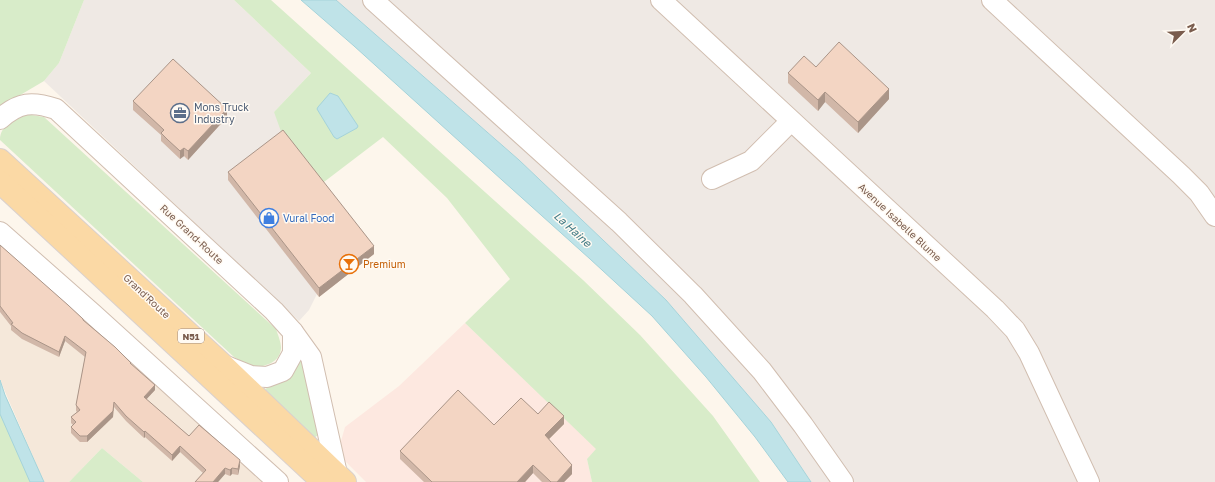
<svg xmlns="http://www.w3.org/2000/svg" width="1215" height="482" viewBox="0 0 1215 482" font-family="'Golos Text',sans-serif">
  <rect width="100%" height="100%" fill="#fdf6ec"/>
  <path fill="#f5e8da" d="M0,232L278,482H143L102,448L69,482H44L0,380Z"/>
  <path fill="#fde8e0" d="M465,323L597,449L587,459L592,482H366L341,457V441L345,427L399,386Z"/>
  <g fill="#efe9e4">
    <path d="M84,0H234L311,73L274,112L372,254L317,294L309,310L299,321L44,81L59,63Z"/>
    <path d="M336,0H1215V482H811L771,422L666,300L519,160Z"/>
  </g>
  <g fill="#d8ecc9">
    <path d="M0,0H84L59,63L44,81L0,107Z"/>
    <path d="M234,0H271L583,280L640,335L713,416L760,482H592L587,459L596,449L465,323L510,279L447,198L383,137L320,185L283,137L274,112L311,73Z"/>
    <path d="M25,114L44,117L276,329C278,335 281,342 281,348C280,363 265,366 253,368L234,357L0,140C0,125 14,120 25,114Z"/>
    <path d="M301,352L307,364L318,435L314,438L265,389L283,380Z"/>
    <path d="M0,380L5,395L44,482H0Z"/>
    <path d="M102,448L143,482H69Z"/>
  </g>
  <g fill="#bfe3e8" stroke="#a5d3da">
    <path d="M301,0H336L519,160L666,300L771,422L811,482H788L755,437L706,377L652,316L590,259L502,180L354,46Z"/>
    <path d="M330,93L338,96L358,126L357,128L337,139L334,137L317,109L318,107Z"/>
    <path d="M0,380L5,395L44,482H30L0,414Z"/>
  </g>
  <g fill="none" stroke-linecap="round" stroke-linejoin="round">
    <defs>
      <g id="minor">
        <path d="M373,0L619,222L693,295L762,371L803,425L843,482"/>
        <path d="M661,0L995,309L1015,330L1029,353L1089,482"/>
        <path d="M992,0L1181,175L1199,193L1215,216"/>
        <path d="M0,119C19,102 32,101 56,109L274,311L293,332L311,357L337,474"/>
        <path d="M712,179L751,161L791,121"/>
        <path d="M0,232L93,314L278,482"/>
        <path d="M226,366L251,376L267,377L283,371L293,353V332"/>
      </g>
      <g id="major">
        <path d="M0,160L222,364L345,482"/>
        <path d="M0,182L323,482"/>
      </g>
    </defs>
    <use href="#minor" stroke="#d1beb0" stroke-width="22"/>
    <use href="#major" stroke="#dad1cd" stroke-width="24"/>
    <use href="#minor" stroke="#fff" stroke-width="20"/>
    <use href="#major" stroke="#fbd9a5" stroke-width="22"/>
  </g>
  <g fill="#d1b7a8">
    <path d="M816,67L889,99L858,133L825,102L818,111L788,83V73Z"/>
    <path d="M133,101L227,117L188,160L184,156L180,159L161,141V135L133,110Z"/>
    <path d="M228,172L374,254L319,297L228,180Z"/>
    <path d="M0,245L131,364L155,390L146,399L189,436L240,466L238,475L232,474L230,476L225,474L218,482H195L203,473L180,452L172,461L171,460L145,437L144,438L126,421L114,407L113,417L87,442H80L71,433V427L73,425L71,423V417L77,412L76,411V405L85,357L65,341L59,357L22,339L11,330V326L0,312Z"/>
    <path d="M538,414L564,424L549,439L572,474L564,482H542L533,473L525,482H424L400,459V451Z"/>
  </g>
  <g fill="#aa9588">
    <path d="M889,89V99L858,133V122Z"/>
    <path d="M825,92V102L818,111V100Z"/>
    <path d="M227,109V117L188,160V151Z"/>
    <path d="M184,148V156L180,159V151Z"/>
    <path d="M374,246V254L319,297V288Z"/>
    <path d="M65,336V341L59,357V352Z"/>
    <path d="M155,385V390L144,402V397Z"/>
    <path d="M114,402L113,417L87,442V436Z"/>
    <path d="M564,416V424L545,443V435Z"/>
    <path d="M145,431V437L144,438V432Z"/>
    <path d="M180,446V452L172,461V455Z"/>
    <path d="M240,460V466L238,475V469Z"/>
    <path d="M533,465V473L525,482H517Z"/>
    <path d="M572,465V474L564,482H557Z"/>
    <path d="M225,468V474L218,482H213Z"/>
    <path d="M232,468V474L230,476V470Z"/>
  </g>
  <g fill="#f3d5c3" stroke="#aa9588">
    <path d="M839,42L889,89L858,122L825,92L818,100L788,73L804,56L816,67Z"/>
    <path d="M173,59L227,109L188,151L184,148L180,151L168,140L161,133L164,130L133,101Z"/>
    <path d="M283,130L374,246L319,288L228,172Z"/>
    <path d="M0,245L68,305L83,319V320L115,347L131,363H130L155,385L144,397L189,436L199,425L240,460L238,469L232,468L230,470L225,468L213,482H195L206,470L180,446L172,455L171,454L145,431L144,432L126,416L114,402L113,411L87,436H80L71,427L76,422L71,417L80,410L76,405L86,352L65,336L59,352L22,333L11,324L13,323L0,306Z"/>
    <path d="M458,390L494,425L521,398L538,414L549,402L564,416L545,435L572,465L557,482H551L533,465L517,482H432L400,451Z"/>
  </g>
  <defs>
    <symbol id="office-ring" viewBox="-11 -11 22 22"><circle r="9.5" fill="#fffaf3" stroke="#5c6f8a" stroke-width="1.5"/><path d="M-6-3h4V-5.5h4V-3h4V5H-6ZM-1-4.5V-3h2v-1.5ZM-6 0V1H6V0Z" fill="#5c6f8a"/></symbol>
    <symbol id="shop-ring" viewBox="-11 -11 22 22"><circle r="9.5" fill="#fffaf3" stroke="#3f7fe0" stroke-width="1.5"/><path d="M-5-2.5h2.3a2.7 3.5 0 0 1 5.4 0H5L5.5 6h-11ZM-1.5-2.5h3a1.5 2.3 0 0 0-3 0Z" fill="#3f7fe0"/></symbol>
    <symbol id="bar-ring" viewBox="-11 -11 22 22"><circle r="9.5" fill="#fffaf3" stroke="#e8710a" stroke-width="1.5"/><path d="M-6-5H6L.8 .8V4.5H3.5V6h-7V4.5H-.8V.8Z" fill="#e8710a"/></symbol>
  </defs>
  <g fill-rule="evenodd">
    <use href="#office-ring" x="169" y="102" width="22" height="22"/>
    <use href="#shop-ring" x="258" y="207" width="22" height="22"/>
    <use href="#bar-ring" x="338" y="253" width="22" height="22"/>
  </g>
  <g text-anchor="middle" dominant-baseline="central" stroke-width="3" stroke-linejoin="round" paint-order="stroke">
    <rect fill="#fffaf3" stroke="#a28b7f" stroke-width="1" x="178" y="329" width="26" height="14" rx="3"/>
    <g font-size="9" font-weight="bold" fill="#7a5c4d">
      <text x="191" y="336">N51</text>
    </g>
    <g font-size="10" fill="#4e5e75" stroke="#fffaf3" text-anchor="start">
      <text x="194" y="107">Mons Truck<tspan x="194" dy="12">Industry</tspan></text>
    </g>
    <g font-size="10" fill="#366cbe" stroke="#fffaf3" text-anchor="start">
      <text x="283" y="218">Vural Food</text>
    </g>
    <g font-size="10" fill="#7a5c4d" stroke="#fffaf3">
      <text transform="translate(900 222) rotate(43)">Avenue Isabelle Blume</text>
      <text transform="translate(192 234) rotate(43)">Rue Grand-Route</text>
      <text transform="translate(147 296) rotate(43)">Grand'Route</text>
    </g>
    <g font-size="10" fill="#c56008" stroke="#fffaf3" text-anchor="start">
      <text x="363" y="264">Premium</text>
    </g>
    <g font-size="11" font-style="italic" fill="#437c86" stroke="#fffaf3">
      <text transform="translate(573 229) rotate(42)">La Haine</text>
    </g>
  </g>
  <g transform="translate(1183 32) rotate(66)" stroke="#fffaf3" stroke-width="3" paint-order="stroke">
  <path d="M0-3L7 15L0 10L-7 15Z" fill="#7a5c4d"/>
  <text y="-6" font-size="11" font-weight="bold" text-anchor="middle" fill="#7a5c4d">N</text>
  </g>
</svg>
